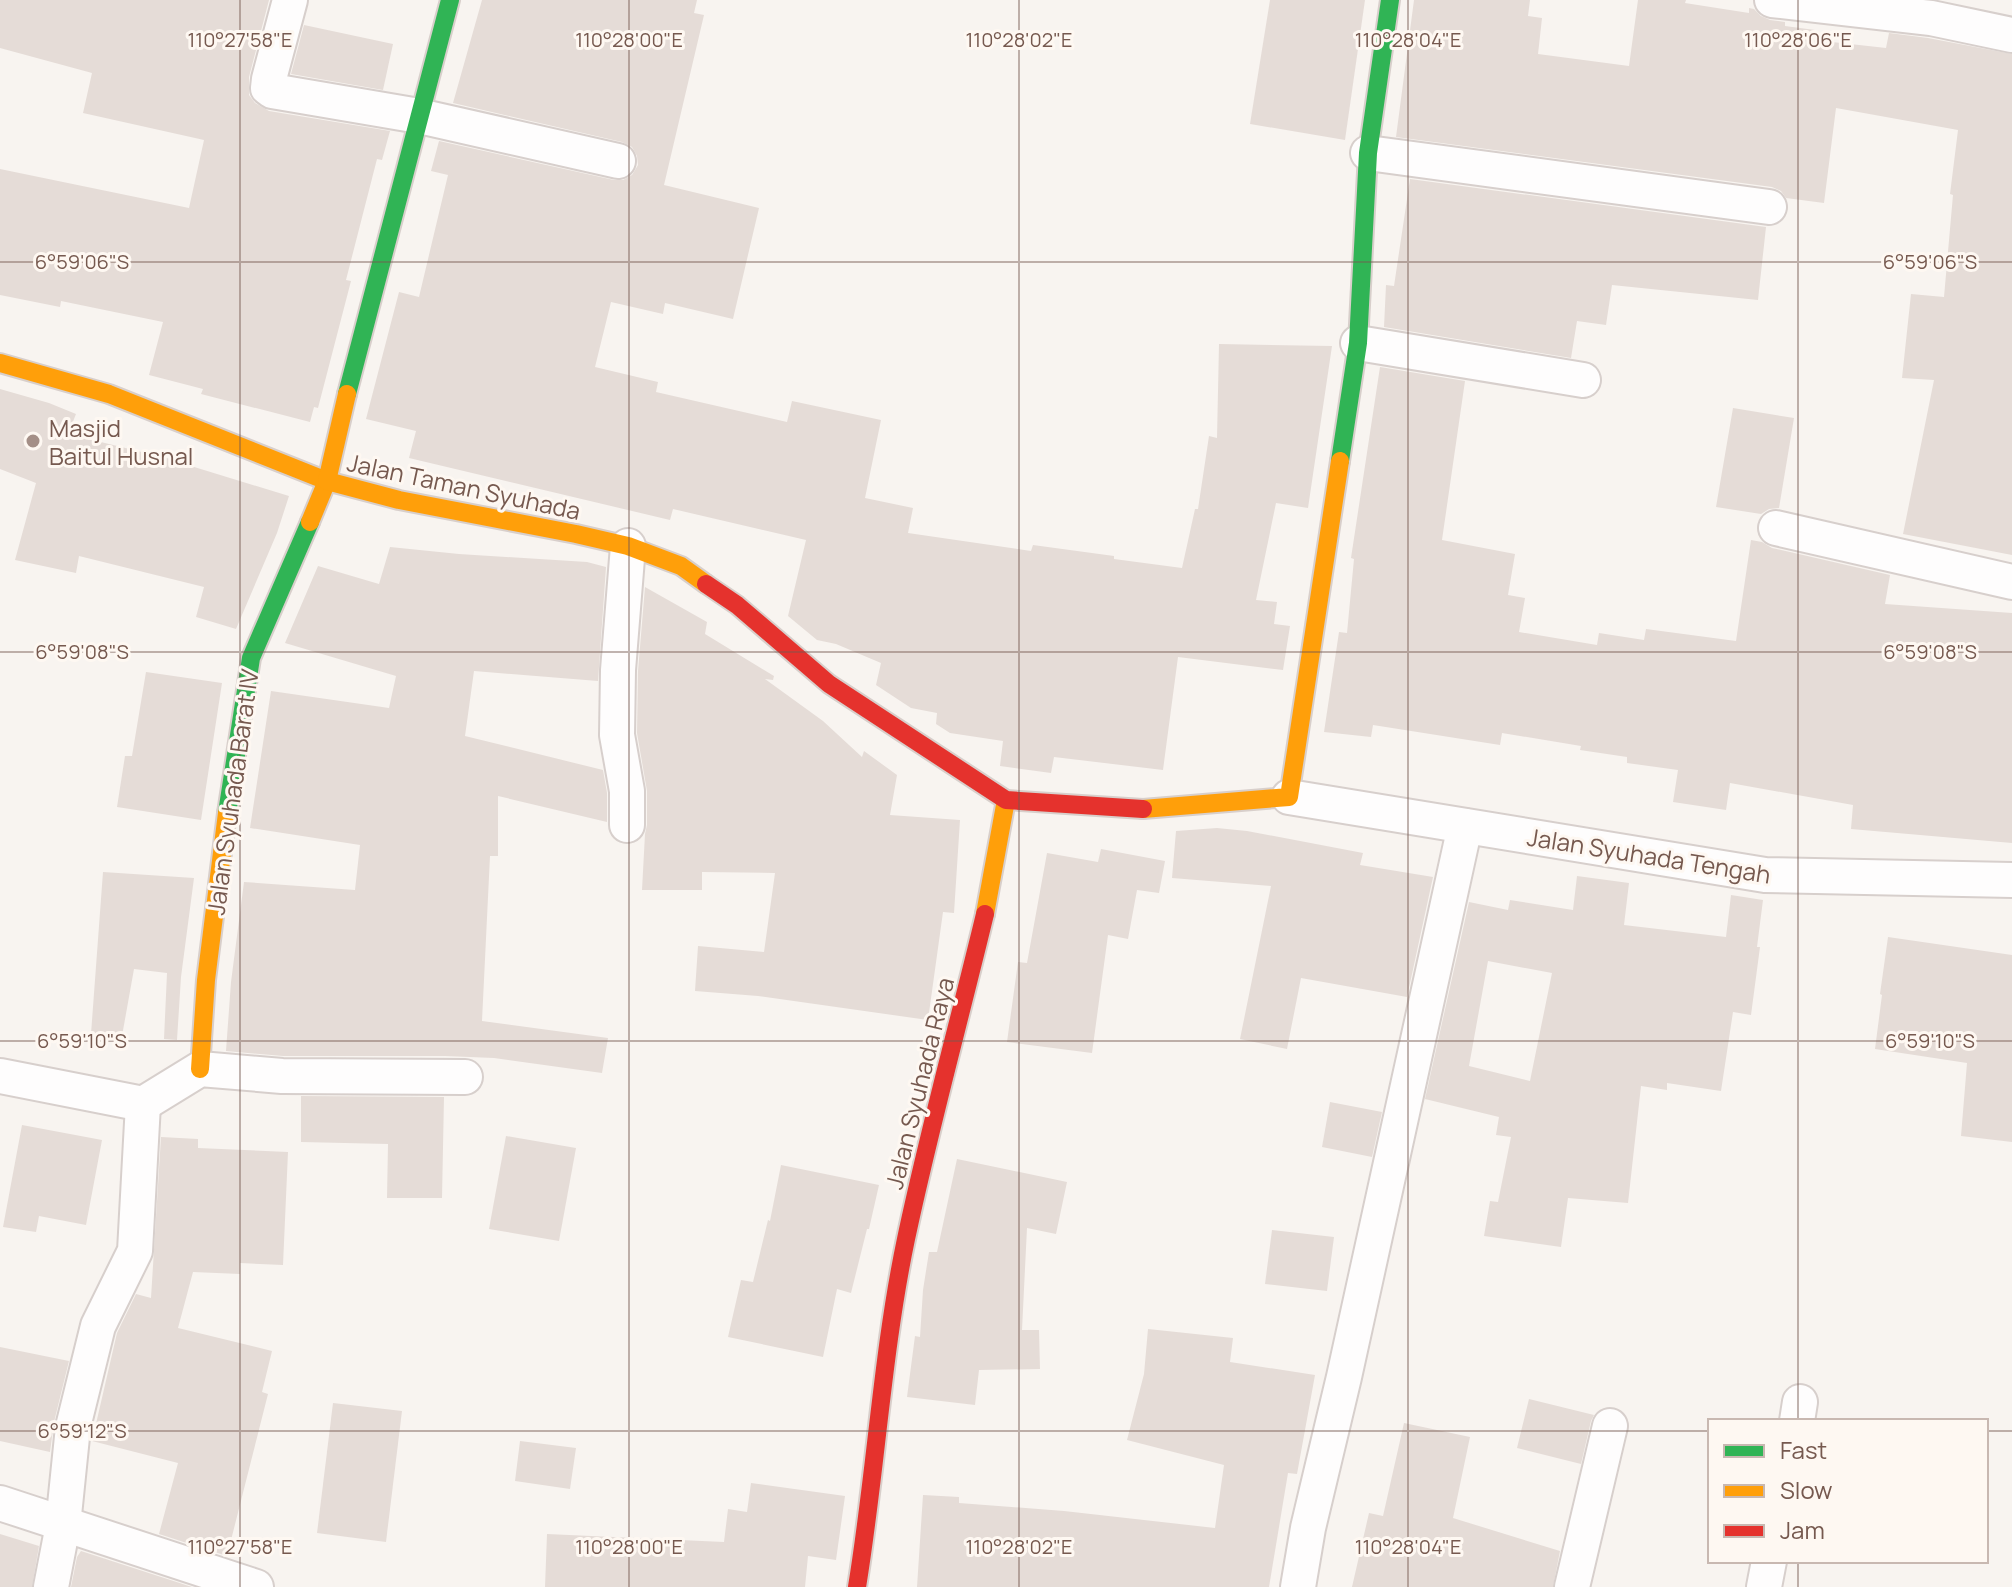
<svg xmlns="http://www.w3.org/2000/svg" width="2012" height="1587" viewBox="0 0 2012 1587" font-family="Manrope,sans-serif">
  <rect width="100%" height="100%" fill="#f8f4f0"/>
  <g fill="#e5dcd7" fill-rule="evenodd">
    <path d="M0,0H269L249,77V95L255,103L269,111L390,131L382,160L377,159L346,280L351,281L318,408L314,407L310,422L201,394L203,389L149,375L163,322L61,301L60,307L0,295V169L189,208L204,140L83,113L92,73L0,48Z"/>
    <path d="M482,0H697L694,13L704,15L664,185L759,208L733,319L665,303L663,314L611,302L595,367L658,382L656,392L787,422L792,401L881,420L865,498L913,508L908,533L1031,551L1033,545L1114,556V559L1182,568L1195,509H1198L1209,436L1217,438L1219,344L1332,346L1308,508L1276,503L1256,600L1277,602L1274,624L1290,626L1283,670L1178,657L1163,770L1054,757L1051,773L1000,766L1003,741L950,733L936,724L937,713L911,708L876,685L881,663L836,644L817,640L788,616L806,540L673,509L670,520L409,458L416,431L366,419L399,292L419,297L448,175L431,171L439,141L614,180H623L632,175L638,165L637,156L632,147L622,142L453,103Z"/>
    <path d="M1270,0H1365L1345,140L1250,124Z"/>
    <path d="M1414,0H1530L1528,16L1542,18L1538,54L1629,66L1638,0H1686L1685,3L1749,13V8L1754,9L1761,16L1770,20L1785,22V26L1815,30L1814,40L1886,48L1889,33L1928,38L2012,54V555L1903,534L1934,380L1902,378L1911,294L1944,297L1953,195L1950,194L1958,130L1836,108L1824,203L1786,198L1781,191L1772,187L1396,137Z"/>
    <path d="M304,25L393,44L383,90L291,74Z"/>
    <path d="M1410,179L1766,227L1758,300L1612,285L1606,325L1577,321L1571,358L1384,327L1386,285L1394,286Z"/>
    <path d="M1380,367L1465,381L1442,540L1515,554L1508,595L1525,598L1519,632L1597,645L1599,633L1644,640L1646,629L1736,641L1751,540L1762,542L1772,548L1890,575L1885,604L2012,613V843L1851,829L1853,805L1730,783L1726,810L1673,802L1678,770L1627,763V757L1580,750L1581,746L1502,733L1500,745L1373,725L1371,737L1324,732L1339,632L1347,633L1354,559L1351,558Z"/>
    <path d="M0,389L49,403L76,414L68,434L191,464V466L289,496L277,533L236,629L196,617L204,587L79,556L76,573L15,560L36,483L0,469Z"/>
    <path d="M1733,408L1794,418L1779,508L1769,509L1761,514L1716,507Z"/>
    <path d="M390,547L459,554L587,562L606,567L598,681L474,671L465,736L603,770L607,793V822L498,796V856H490L482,1021L608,1038L602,1073L494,1058L445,1056H283L226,1051L231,982L244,882L355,890L360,845L250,828L271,691L389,708L396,676L285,643L318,566L379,584Z"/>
    <path d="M645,587L707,622L705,634L774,676L773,680L765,679L823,721L862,757L864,751L897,775L890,815L960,820L954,913L943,912L928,1020L758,996L695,991L698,946L764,952L775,873L702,872V890H642L645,834L647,825V791L637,733L638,671Z"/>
    <path d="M146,672L222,683L201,820L117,807L125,756H132Z"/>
    <path d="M1217,828L1247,831L1363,853L1360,865L1433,877L1407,997L1301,978L1287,1049L1240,1039L1271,886L1172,878L1176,831Z"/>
    <path d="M1101,849L1165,861L1159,893L1137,890L1128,939L1108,935L1092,1053L1007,1042L1018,962L1027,963L1047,853L1098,862Z"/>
    <path d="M103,872L194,878L181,977L177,1040L164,1039L167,973L134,969L122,1036L91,1034Z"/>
    <path d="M1577,876L1629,883L1624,925L1726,937L1731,895L1763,900L1757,947H1760L1751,1015L1733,1012L1721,1091L1667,1083V1090L1641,1086L1628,1203L1568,1198L1561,1247L1484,1236L1490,1201L1498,1202L1511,1137L1496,1135L1499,1117L1425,1099L1469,902L1508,910L1510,900L1573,910ZM1488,961L1552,973L1530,1081L1469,1066Z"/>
    <path d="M1888,937L2012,955V1142L1961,1136L1967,1063L1875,1049L1882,995L1880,994Z"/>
    <path d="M301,1096L444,1097L442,1198H387L388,1144L301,1142Z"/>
    <path d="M1330,1102L1382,1112L1372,1157L1322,1147Z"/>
    <path d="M22,1125L102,1140L86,1225L39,1216L36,1232L3,1227Z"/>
    <path d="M506,1136L576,1148L559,1241L489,1229Z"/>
    <path d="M161,1137L198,1139V1148L288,1152L283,1265L240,1263V1274L193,1272L178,1328L272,1351L262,1392L268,1394L227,1556L159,1534L178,1463L92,1441L117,1333L136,1294L151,1298Z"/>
    <path d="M957,1159L1067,1182L1056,1234L1027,1228L1022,1330H1039L1040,1369L979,1370L975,1405L907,1397L915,1336L920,1337L923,1290L929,1252H937Z"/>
    <path d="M781,1165L879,1185L869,1229H867L851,1293L837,1289L823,1357L728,1337L741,1280L753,1282L768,1220L770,1221Z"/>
    <path d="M1272,1230L1334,1237L1327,1291L1265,1284Z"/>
    <path d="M1148,1329L1233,1338L1230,1362L1315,1375L1297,1474L1288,1473L1269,1587H917L923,1495L959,1497V1503L1064,1511L1215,1528L1224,1465L1127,1440L1144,1374Z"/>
    <path d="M0,1347L69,1361L54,1422L50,1452L0,1441Z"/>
    <path d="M1529,1399L1594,1415L1591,1421L1581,1464L1517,1448Z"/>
    <path d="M333,1403L402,1411L386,1542L317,1533Z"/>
    <path d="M1404,1423L1470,1437L1453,1518L1560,1551L1553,1587H1352L1369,1513L1383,1516Z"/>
    <path d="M520,1441L576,1448L570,1489L515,1481Z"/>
    <path d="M751,1483L845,1496L836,1560L808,1556L805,1587H545L547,1534L724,1542L728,1509L747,1512Z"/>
    <path d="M0,1534L39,1546L32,1587H0Z"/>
    <path d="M81,1551L192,1587H71L77,1557Z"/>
  </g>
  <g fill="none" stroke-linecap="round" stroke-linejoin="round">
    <defs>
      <g id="street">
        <path d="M290,0L269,79L268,88L272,91L419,116L618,161"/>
        <path d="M1772,0L1931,18L2012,35"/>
        <path d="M1368,153L1769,207"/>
        <path d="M1358,343L1583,380"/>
        <path d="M1776,528L2012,582"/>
        <path d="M1289,797L1765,875L2012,880"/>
        <path d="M627,825V791L617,735L618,670L628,546"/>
        <path d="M0,1076L143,1104L200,1069L282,1076L465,1077"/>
        <path d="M1797,1421L1800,1402"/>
        <path d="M0,1503L256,1587"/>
        <path d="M51,1587L63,1525L73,1427L98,1326L135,1251L143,1104"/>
        <path d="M1298,1587L1308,1528L1344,1377L1465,826"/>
        <path d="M1572,1587L1610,1426"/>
        <path d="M1764,1587L1769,1561"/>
      </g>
      <g id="fast">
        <path d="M347,394L450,0"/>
        <path d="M1340,461L1358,343L1368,153L1390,0"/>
        <path d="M227,813L251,658L310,522"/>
      </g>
      <g id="slow">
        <path d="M0,363L109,394L327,481L310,522"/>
        <path d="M347,394L327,481L399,500L576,534L628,546L681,566L706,584"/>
        <path d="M1143,809L1289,797L1340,461"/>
        <path d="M985,914L1006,800"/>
        <path d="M200,1069L206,980L227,813"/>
      </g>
      <g id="jam">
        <path d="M706,584L737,605L829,684L1006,800L1143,809"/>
        <path d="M857,1587C876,1471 882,1353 906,1239C929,1130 959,1022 985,914"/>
      </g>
    </defs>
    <use href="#street" stroke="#d7cfcc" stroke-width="38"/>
    <use href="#fast" stroke="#d8cfcb" stroke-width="22"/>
    <use href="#slow" stroke="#d8cfcb" stroke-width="22"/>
    <use href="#jam" stroke="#d8cfcb" stroke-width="22"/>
    <use href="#street" stroke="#fefdfd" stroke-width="34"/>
    <use href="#fast" stroke="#30b455" stroke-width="18"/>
    <use href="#slow" stroke="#ff9f0a" stroke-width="18"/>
    <use href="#jam" stroke="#e5322d" stroke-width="18"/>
  </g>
  <path fill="none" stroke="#76594f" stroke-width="2" stroke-opacity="0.45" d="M240,0V1587M629,0V1587M1019,0V1587M1408,0V1587M1798,0V1421M0,262H2012M0,652H2012M0,1041H2012M0,1431H1710M1986,1431H2012M1798,1561V1587"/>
  <circle fill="#a48f87" stroke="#fef8f2" stroke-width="3" cx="33" cy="441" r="8"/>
  <g text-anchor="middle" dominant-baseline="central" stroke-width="6" stroke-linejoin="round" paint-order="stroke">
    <g font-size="24" fill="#76594f" stroke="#fef8f2" text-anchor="start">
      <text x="49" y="427">Masjid<tspan x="49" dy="28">Baitul Husnal</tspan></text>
    </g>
    <g font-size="24" fill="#76594f" stroke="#fef8f2">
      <text transform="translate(464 486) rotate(12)">Jalan Taman Syuhada</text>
      <text transform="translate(232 792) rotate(-82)">Jalan Syuhada Barat IV</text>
      <text transform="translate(1649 855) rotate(9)">Jalan Syuhada Tengah</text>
      <text transform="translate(919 1083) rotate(-76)">Jalan Syuhada Raya</text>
    </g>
  </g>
  <g font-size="20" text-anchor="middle" fill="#76594f" stroke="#fef8f2" stroke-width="6" stroke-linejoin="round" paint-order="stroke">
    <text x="240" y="47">110°27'58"E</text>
    <text x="629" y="47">110°28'00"E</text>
    <text x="1019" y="47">110°28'02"E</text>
    <text x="1408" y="47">110°28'04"E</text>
    <text x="1798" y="47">110°28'06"E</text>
    <text x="82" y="269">6°59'06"S</text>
    <text x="1930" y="269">6°59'06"S</text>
    <text x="82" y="659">6°59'08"S</text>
    <text x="1930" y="659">6°59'08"S</text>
    <text x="82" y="1048">6°59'10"S</text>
    <text x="1930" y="1048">6°59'10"S</text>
    <text x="82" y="1438">6°59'12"S</text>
    <text x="240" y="1554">110°27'58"E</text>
    <text x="629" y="1554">110°28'00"E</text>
    <text x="1019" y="1554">110°28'02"E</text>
    <text x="1408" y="1554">110°28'04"E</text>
  </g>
  <rect x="1708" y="1419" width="280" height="144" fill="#fef8f2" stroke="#c8b8b1" stroke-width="2"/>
  <rect x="1724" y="1445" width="40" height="12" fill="#30b455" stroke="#c8b8b1" stroke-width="2"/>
  <text x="1780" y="1459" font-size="24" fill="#76594f">Fast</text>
  <rect x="1724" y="1485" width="40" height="12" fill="#ff9f0a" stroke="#c8b8b1" stroke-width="2"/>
  <text x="1780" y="1499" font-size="24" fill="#76594f">Slow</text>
  <rect x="1724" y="1525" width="40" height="12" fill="#e5322d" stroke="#c8b8b1" stroke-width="2"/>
  <text x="1780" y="1539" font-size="24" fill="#76594f">Jam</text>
</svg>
